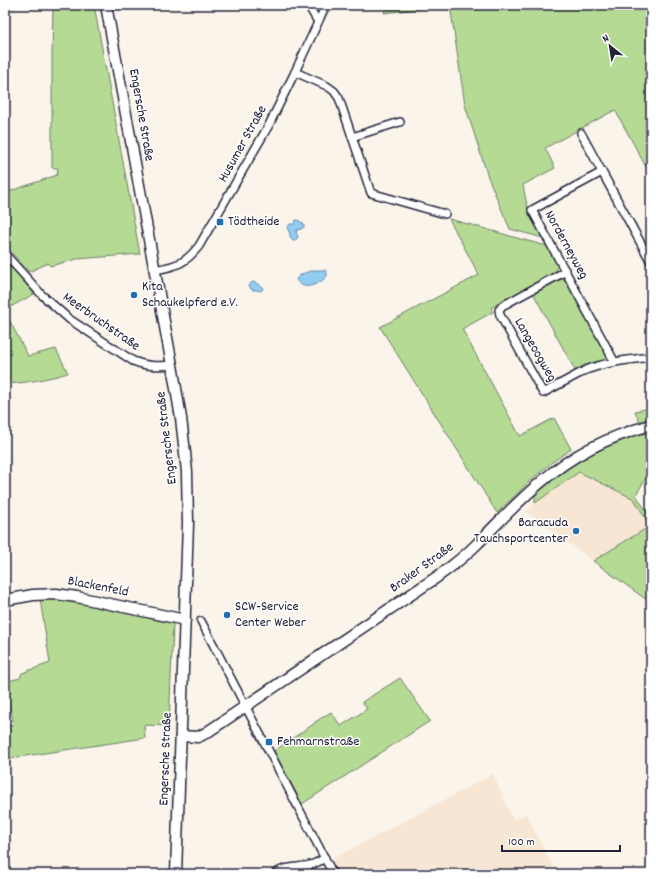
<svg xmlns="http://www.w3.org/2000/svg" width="656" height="879" viewBox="0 0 656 879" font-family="Dekko,sans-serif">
  <rect width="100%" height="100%" fill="#fbf4eb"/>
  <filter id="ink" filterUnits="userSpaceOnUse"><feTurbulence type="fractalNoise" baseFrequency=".025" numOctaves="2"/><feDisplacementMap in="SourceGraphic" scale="8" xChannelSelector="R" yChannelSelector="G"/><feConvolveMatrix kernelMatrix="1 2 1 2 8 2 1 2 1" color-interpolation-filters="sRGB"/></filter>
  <g filter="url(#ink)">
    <g fill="#f6e6d3">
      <path d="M579,472L634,499L650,526L593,561L526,512L535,503Z"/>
      <path d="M493,774L513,820L526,814L553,867L538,874H338L331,860Z"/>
    </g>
    <g fill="#b5da94" stroke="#6c7e68">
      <path d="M53,5H94L140,254L77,259L50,266L48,263L29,272L5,245V193L57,175L58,168H52V56Z"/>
      <path d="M387,5H651V176L615,110L545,148L555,168L523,185L528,211L543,238L510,229L500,206L488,177L480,152L465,105L450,5L384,13Z"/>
      <path d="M449,219C482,227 514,238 547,246L558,265L555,272L491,308L493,312L462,329L520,436L554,418L571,449L551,463L531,480L497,513L380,327L479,275Z"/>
      <path d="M5,259L34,294L5,310Z"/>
      <path d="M561,279L565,280L568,283L608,355L605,360L603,362L576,372L533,293Z"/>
      <path d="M5,312L28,356L56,349L68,373C47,379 26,383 5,384Z"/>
      <path d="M651,408V418L639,421L635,411Z"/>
      <path d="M651,430V469L636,495L651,519V603L593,561L650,526L634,499L579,472L535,503V493C560,472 587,451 618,440C629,436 640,433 651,430Z"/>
      <path d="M55,598L172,621L173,626L169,726L144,725L145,738L5,759V727L14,725L5,687V682L20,678L22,673L50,663L40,599Z"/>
      <path d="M400,678L430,721L302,804L274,751L315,723V722L331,712L341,726L367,709L362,702Z"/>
    </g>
    <g fill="#91ccf1" stroke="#6588a8">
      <path d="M296,220H298L304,224V227L301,229L297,230L296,232L298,237L295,241H293C289,238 291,233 287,228L290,224H294Z"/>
      <path d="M316,270H325L327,273V276C320,284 302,293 296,279C301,273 309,271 316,270Z"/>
      <path d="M253,282L258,284L263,288L262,290L260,291L257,290H252L249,286L251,283Z"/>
    </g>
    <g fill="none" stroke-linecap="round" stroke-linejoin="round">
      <defs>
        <g id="street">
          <path d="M308,5L318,22"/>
          <path d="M295,72L327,86L334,91L339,98L371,193L445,214"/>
          <path d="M581,133L602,172"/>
          <path d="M352,137L400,122"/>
          <path d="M5,254L42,295L69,319L133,361C148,367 156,366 172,365"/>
          <path d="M155,270C176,266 185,264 199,246L269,125L295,72L326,5"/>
          <path d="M566,271L502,306L499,310L500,315L543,393L586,370C606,362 629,360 651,357"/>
          <path d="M613,362V359L532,210L602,172L651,262"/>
          <path d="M201,621L333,874"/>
          <path d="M275,874C283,866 299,868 310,865C315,864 320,861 325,858"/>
        </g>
        <g id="secondary">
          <path d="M106,5L172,365L181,418L185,453L187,472L188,523L176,874"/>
          <path d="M5,600L33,595L56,594L77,597L185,620"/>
          <path d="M181,736L198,737L206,733L437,577C451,567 465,556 477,544C498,523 518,501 541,482C573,454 610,436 651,425"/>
        </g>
      </defs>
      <use href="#street" stroke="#22223b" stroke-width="10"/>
      <use href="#secondary" stroke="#22223b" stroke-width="13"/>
      <use href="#street" stroke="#fff" stroke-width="7"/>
      <use href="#secondary" stroke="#fff" stroke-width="10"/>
    </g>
  </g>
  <g fill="#1f6fb2" stroke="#fff" stroke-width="1.5">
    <rect x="216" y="218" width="8" height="8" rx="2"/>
    <circle cx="134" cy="295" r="4"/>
    <circle cx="576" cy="531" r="4"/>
    <circle cx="227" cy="615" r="4"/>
    <rect x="265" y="738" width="8" height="8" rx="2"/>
  </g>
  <g text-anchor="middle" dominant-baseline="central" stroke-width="3" stroke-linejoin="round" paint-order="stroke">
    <g font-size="14" fill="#22223b" stroke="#fff">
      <text transform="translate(141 115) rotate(80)">Engersche Straße</text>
      <text transform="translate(243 144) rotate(-61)">Husumer Straße</text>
      <text transform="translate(566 245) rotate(61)">Norderneyweg</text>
      <text transform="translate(101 322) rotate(35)">Meerbruchstraße</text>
      <text transform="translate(535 350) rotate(60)">Langeoogweg</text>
      <text transform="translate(167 438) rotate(-97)">Engersche Straße</text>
      <text transform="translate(422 568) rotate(-36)">Braker Straße</text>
      <text transform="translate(98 587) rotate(11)">Blackenfeld</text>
      <text transform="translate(166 759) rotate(-88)">Engersche Straße</text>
    </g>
    <g font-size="14" fill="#22223b" stroke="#fff" text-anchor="start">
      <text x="228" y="222">Tödtheide</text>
      <text x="142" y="287">Kita<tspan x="142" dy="16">Schaukelpferd e.V.</tspan></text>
      <text x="568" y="523" text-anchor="end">Baracuda<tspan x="568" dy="16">Tauchsportcenter</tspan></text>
      <text x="235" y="607">SCW-Service<tspan x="235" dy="16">Center Weber</tspan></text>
      <text x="277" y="742">Fehmarnstraße</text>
    </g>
  </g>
  <rect width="656" height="879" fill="none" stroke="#fff" stroke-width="20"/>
  <rect x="10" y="10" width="636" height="859" fill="none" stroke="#22223b" stroke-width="1.5" filter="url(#ink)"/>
  <g transform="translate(610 46) rotate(330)" stroke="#ffffff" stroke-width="3" paint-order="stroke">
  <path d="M0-3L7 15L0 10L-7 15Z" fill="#22223b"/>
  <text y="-6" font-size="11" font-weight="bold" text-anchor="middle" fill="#22223b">N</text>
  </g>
  <path d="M502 845v6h118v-6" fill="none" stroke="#22223b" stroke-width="2"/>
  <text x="508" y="845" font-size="12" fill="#22223b" stroke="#ffffff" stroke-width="3" paint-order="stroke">100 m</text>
</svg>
